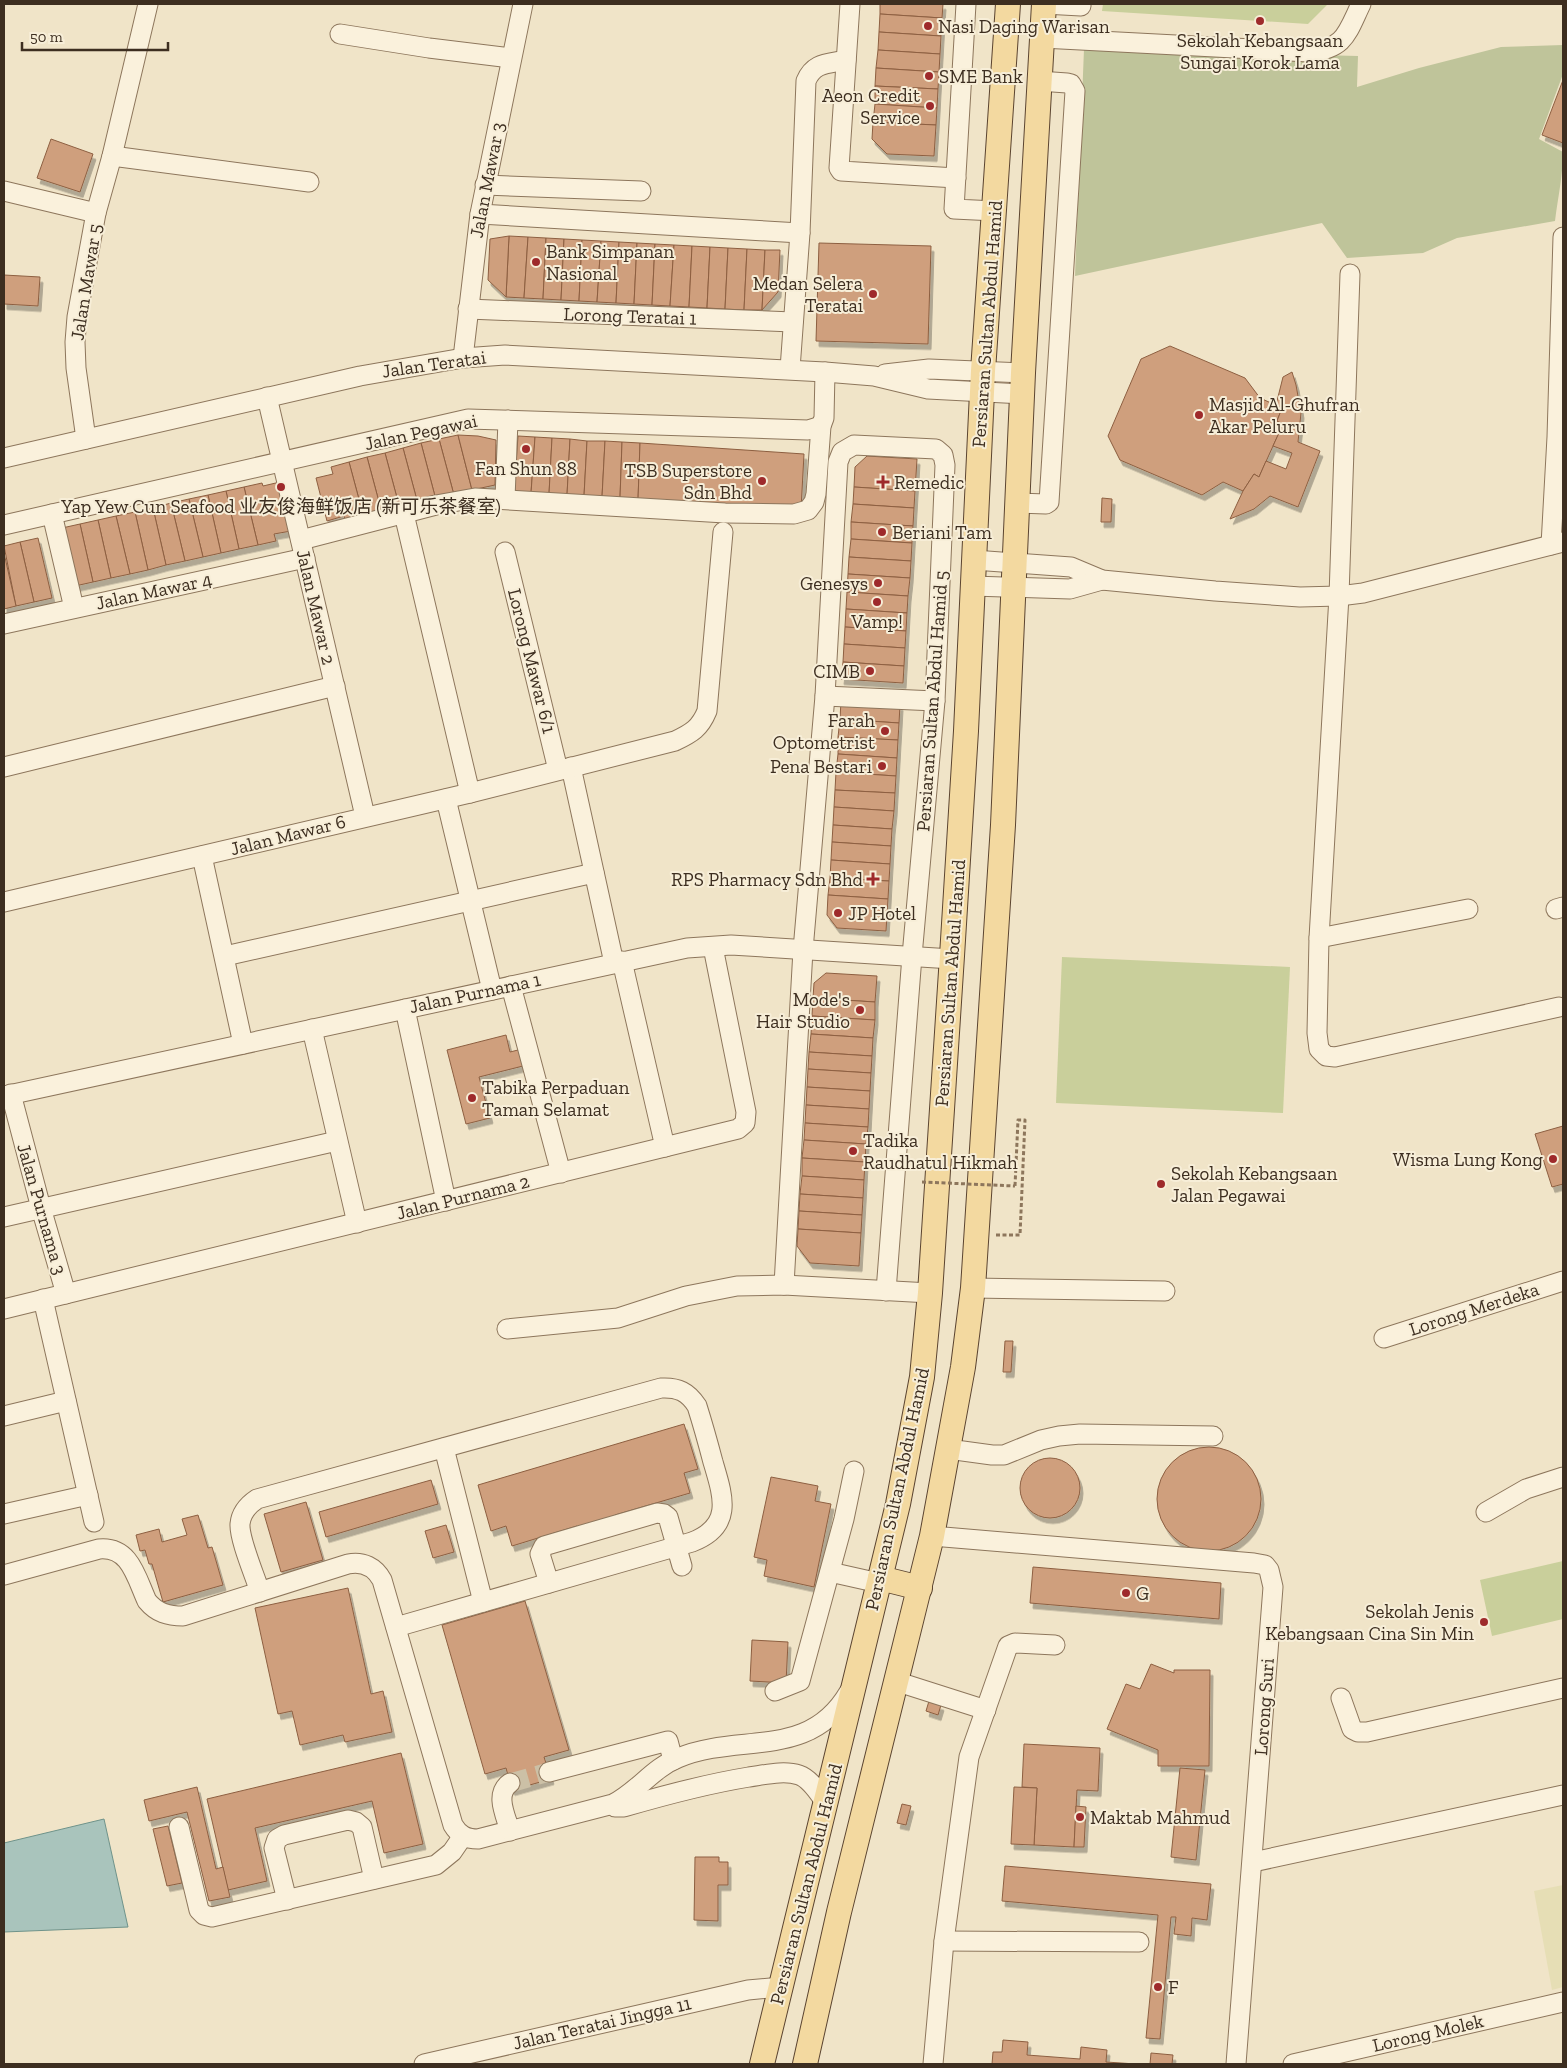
<svg xmlns="http://www.w3.org/2000/svg" width="1567" height="2068" viewBox="0 0 1567 2068" font-family="'Zilla Slab','Noto Sans SC',serif">
  <defs>
    <filter id="shadow"><feDropShadow dx="3" dy="5.5" stdDeviation="0" flood-color="#0004"/></filter>
  </defs>
  <rect width="100%" height="100%" fill="#f0e4c8"/>
  <path fill="#e6deb5" d="M1563,1885V1987L1552,1990L1534,1891Z"/>
  <g fill="#c9cf9b">
    <path d="M1103,4H1328L1308,24L1102,11Z"/>
    <path d="M1062,957L1290,967L1283,1113L1056,1103Z"/>
    <path d="M1563,1561V1619L1492,1636L1480,1580Z"/>
  </g>
  <path fill="#bfc49a" d="M1563,45V74L1539,139L1563,152C1563,175 1558,197 1555,221L1457,238L1423,253L1347,258L1322,223L1075,276L1084,49L1358,56L1357,87L1419,68L1501,47Z"/>
  <path fill="#a9c4bc" stroke="#6f938a" d="M104,1819L128,1927L4,1932V1843Z"/>
  <g fill="#cf9f7d" stroke="#8d5f41" filter="url(#shadow)">
    <path d="M880,4H943L942,18L880,14Z"/>
    <path d="M880,14L942,18L941,36L879,32Z"/>
    <path d="M879,32L941,36L940,54L878,50Z"/>
    <path d="M878,50L940,54L939,72L876,68Z"/>
    <path d="M876,68L939,72L938,89L875,86Z"/>
    <path d="M1563,80V143L1542,135Z"/>
    <path d="M875,86L938,89L937,108L875,104Z"/>
    <path d="M875,104L937,108L936,125L873,122Z"/>
    <path d="M873,122L936,125L934,156L887,154L872,139Z"/>
    <path d="M51,139L93,154L80,192L37,178Z"/>
    <path d="M509,236L528,237L524,298L506,297Z"/>
    <path d="M509,236L506,297L488,280L490,239Z"/>
    <path d="M528,237L546,238L543,299L524,298Z"/>
    <path d="M546,238L564,239L561,300L543,299Z"/>
    <path d="M564,239L582,240L579,301L561,300Z"/>
    <path d="M582,240L601,241L597,302L579,301Z"/>
    <path d="M601,241L619,242L616,303L597,302Z"/>
    <path d="M619,242L637,243L634,304L616,303Z"/>
    <path d="M637,243L655,244L652,305L634,304Z"/>
    <path d="M819,243L931,246L928,344L816,341Z"/>
    <path d="M655,244L674,245L670,306L652,305Z"/>
    <path d="M674,245L692,246L689,307L670,306Z"/>
    <path d="M692,246L710,247L707,308L689,307Z"/>
    <path d="M710,247L728,248L725,309L707,308Z"/>
    <path d="M728,248L747,249L744,310L725,309Z"/>
    <path d="M747,249L765,250L762,310H744Z"/>
    <path d="M765,250H780L778,292L762,310Z"/>
    <path d="M4,275L40,277L38,306L4,304Z"/>
    <path d="M1170,346L1245,378L1260,398L1282,408L1277,421L1283,424L1259,477L1254,474L1243,491L1223,482L1202,495L1120,460L1108,436L1141,359Z"/>
    <path d="M1292,372L1296,385L1301,413L1298,442L1320,451L1298,507L1270,496L1254,509L1230,519L1243,491L1254,474L1259,477L1266,461L1286,469L1292,453L1273,446L1283,424L1277,421L1282,408L1276,405L1283,377Z"/>
    <path d="M458,435L472,490L454,495L439,439Z"/>
    <path d="M458,435L478,436L496,440L495,485L472,490Z"/>
    <path d="M518,436L535,437L531,493L514,492Z"/>
    <path d="M535,437L552,438L549,494L531,493Z"/>
    <path d="M552,438L570,439L567,495L549,494Z"/>
    <path d="M439,439L454,495L436,500L421,443Z"/>
    <path d="M570,439L587,441L584,496L567,495Z"/>
    <path d="M587,441H605L602,497L584,496Z"/>
    <path d="M605,441L622,442L620,498L602,497Z"/>
    <path d="M622,442L640,443L638,500L620,498Z"/>
    <path d="M421,443L436,500L418,504L403,448Z"/>
    <path d="M640,443L804,454L801,509L638,500Z"/>
    <path d="M403,448L418,504L400,509L385,453Z"/>
    <path d="M385,453L400,509L382,513L367,457Z"/>
    <path d="M867,456L917,459L915,491L854,487L855,467Z"/>
    <path d="M367,457L382,513L364,518L349,462Z"/>
    <path d="M349,462L364,518L346,523L344,516L327,521L316,478L333,474L331,467Z"/>
    <path d="M280,482L291,531L274,534L276,541L258,545L244,487L262,483L263,486Z"/>
    <path d="M244,487L258,545L239,549L226,491Z"/>
    <path d="M854,487L915,491L914,508L853,504Z"/>
    <path d="M226,491L239,549L221,553L208,495Z"/>
    <path d="M208,495L221,553L203,557L189,499Z"/>
    <path d="M1102,498L1112,499L1111,522H1101Z"/>
    <path d="M189,499L203,557L185,561L171,503Z"/>
    <path d="M171,503L185,561L166,565L153,508Z"/>
    <path d="M853,504L914,508L913,526L851,522Z"/>
    <path d="M153,508L166,565L148,570L135,512Z"/>
    <path d="M135,512L148,570L130,574L116,516Z"/>
    <path d="M116,516L130,574L111,578L98,520Z"/>
    <path d="M98,520L111,578L93,582L80,524Z"/>
    <path d="M851,522L913,526L912,543L851,539Z"/>
    <path d="M80,524L93,582L75,586L62,528Z"/>
    <path d="M38,538L52,598L34,602L20,542Z"/>
    <path d="M851,539L912,543L911,561L849,557Z"/>
    <path d="M20,542L34,602L16,606L4,546Z"/>
    <path d="M4,553L16,606L4,609Z"/>
    <path d="M849,557L911,561L910,578L848,574Z"/>
    <path d="M848,574L910,578L908,596L847,592Z"/>
    <path d="M847,592L908,596L907,613L846,609Z"/>
    <path d="M846,609L907,613L906,631L845,627Z"/>
    <path d="M845,627L906,631L905,648L844,644Z"/>
    <path d="M844,644L905,648L904,666L843,662Z"/>
    <path d="M843,662L904,666L903,683L841,679Z"/>
    <path d="M841,701L900,705L899,723L840,719Z"/>
    <path d="M840,719L899,723L898,740L838,737Z"/>
    <path d="M838,737L898,740L897,758L838,754Z"/>
    <path d="M838,754L897,758L896,776L836,772Z"/>
    <path d="M836,772L896,776L895,793L835,790Z"/>
    <path d="M835,790L895,793L894,811L834,807Z"/>
    <path d="M834,807L894,811L892,829L833,825Z"/>
    <path d="M833,825L892,829L891,846L832,842Z"/>
    <path d="M832,842L891,846L890,864L831,860Z"/>
    <path d="M831,860L890,864L889,881L830,878Z"/>
    <path d="M830,878L889,881L888,899L828,895Z"/>
    <path d="M828,895L888,899L886,931L837,928L827,915Z"/>
    <path d="M826,973L877,976L875,1002L813,998L814,983Z"/>
    <path d="M813,998L875,1002V1020L812,1016Z"/>
    <path d="M812,1016L875,1020L873,1038L811,1034Z"/>
    <path d="M811,1034L873,1038L872,1056L809,1052Z"/>
    <path d="M506,1035L510,1052L526,1048L531,1064L479,1077L490,1118L466,1124L447,1050Z"/>
    <path d="M809,1052L872,1056L871,1073L808,1069Z"/>
    <path d="M808,1069L871,1073L870,1091L807,1087Z"/>
    <path d="M807,1087L870,1091L869,1109L806,1105Z"/>
    <path d="M806,1105L869,1109L868,1127L805,1123Z"/>
    <path d="M805,1123L868,1127L866,1144L804,1140Z"/>
    <path d="M1563,1126V1184L1552,1187L1535,1134Z"/>
    <path d="M804,1140L866,1144L865,1162L802,1158Z"/>
    <path d="M802,1158L865,1162L864,1180L802,1176Z"/>
    <path d="M802,1176L864,1180L863,1198L800,1194Z"/>
    <path d="M800,1194L863,1198L862,1215L799,1211Z"/>
    <path d="M799,1211L862,1215L861,1233L798,1229Z"/>
    <path d="M798,1229L861,1233L859,1266L810,1263L797,1246Z"/>
    <path d="M1005,1341H1013L1011,1372H1003Z"/>
    <path d="M684,1424L698,1469L684,1473L690,1493L615,1515L617,1522L579,1534L577,1526L512,1546L506,1526L491,1531L478,1485Z"/>
    <circle cx="1209" cy="1499" r="52"/>
    <circle cx="1050" cy="1488" r="30"/>
    <path d="M771,1477L818,1486L815,1501L831,1504L814,1587L764,1576L767,1560L754,1557Z"/>
    <path d="M431,1480L438,1504L326,1537L319,1512Z"/>
    <path d="M306,1502L323,1560L281,1572L264,1514Z"/>
    <path d="M198,1515L208,1548L212,1547L223,1585L163,1602L152,1564H149L145,1550L140,1551L136,1535L159,1529L162,1542L187,1535L182,1519Z"/>
    <path d="M446,1525L454,1552L433,1558L425,1531Z"/>
    <path d="M1033,1567L1221,1583L1219,1619L1030,1603Z"/>
    <path d="M348,1588L371,1694L383,1691L392,1732L345,1742L343,1735L300,1745L292,1711L278,1714L255,1608Z"/>
    <path d="M525,1601L569,1750L544,1757L551,1779L512,1790L506,1768L485,1774L442,1625Z"/>
    <path d="M752,1640L788,1642L786,1683L750,1681Z"/>
    <path d="M1151,1664L1174,1673V1670H1210L1209,1766H1158V1750L1107,1729L1126,1684L1140,1689Z"/>
    <path d="M929,1701L941,1705L938,1715L926,1711Z"/>
    <path d="M1024,1744L1100,1748L1098,1791L1077,1790L1074,1847L1034,1845L1037,1788L1022,1787Z"/>
    <path d="M401,1753L423,1844L384,1853L372,1801L255,1828L267,1881L228,1890L207,1799Z"/>
    <path d="M1180,1768L1205,1770L1196,1860L1171,1857Z"/>
    <path d="M197,1787L216,1869L223,1867L230,1897L209,1901L187,1812L149,1821L144,1800Z"/>
    <path d="M1014,1787L1037,1788L1034,1845L1011,1844Z"/>
    <path d="M902,1804L911,1806L906,1825L897,1823Z"/>
    <path d="M1076,1806L1086,1807L1084,1847H1074Z"/>
    <path d="M168,1826L182,1883L167,1886L153,1829Z"/>
    <path d="M695,1857H719V1862H728V1885H718V1921L694,1920Z"/>
    <path d="M1005,1866L1211,1884L1207,1920L1192,1918L1191,1936L1174,1934L1176,1917H1171L1160,2039L1146,2038L1158,1915L1002,1901Z"/>
    <path d="M1003,2040L1028,2042L1027,2055L1080,2059L1081,2047L1107,2050L1106,2062L1136,2064H992L993,2052H1002Z"/>
    <path d="M1151,2053L1173,2055L1172,2064H1150Z"/>
  </g>
  <g fill="none" stroke-linecap="round" stroke-linejoin="round">
    <path stroke="#ccc0a6" stroke-width="19" stroke-dasharray="19 9" stroke-linecap="butt" d="M510,1783L549,1772"/>
    <defs>
      <g id="minor">
        <path d="M850,4L839,168L841,171L956,178"/>
        <path d="M966,4L954,209L995,211"/>
        <path d="M1044,4L1081,6V4"/>
        <path d="M340,34L429,48L511,58"/>
        <path d="M1042,38L1309,52C1345,49 1347,33 1361,4"/>
        <path d="M112,156L309,182"/>
        <path d="M485,185L641,191"/>
        <path d="M4,191L96,213"/>
        <path d="M480,214L800,233"/>
        <path d="M1350,274L1339,596L1319,938L1317,1033L1319,1049L1326,1056L1335,1057L1559,1007"/>
        <path d="M468,309L793,322"/>
        <path d="M463,358L480,214L523,4"/>
        <path d="M790,369L800,233L806,81C814,62 828,64 846,60"/>
        <path d="M885,374L929,369L1023,373"/>
        <path d="M267,397L365,816"/>
        <path d="M86,439L76,368L75,342L77,317L96,213L112,156L148,4"/>
        <path d="M4,458L360,376L463,358L505,355L825,372L874,376L928,389L1023,394"/>
        <path d="M505,499L508,420"/>
        <path d="M1017,503L1046,504L1049,502L1075,91L1071,84L1067,83L1039,81"/>
        <path d="M52,514L74,608"/>
        <path d="M404,514L470,793"/>
        <path d="M4,525L468,419L808,430L821,426"/>
        <path d="M301,540L436,505L475,498L725,513L794,514L808,510L814,502L816,494L821,426L824,418L825,372"/>
        <path d="M1551,545L1557,437L1563,237"/>
        <path d="M505,552L558,770"/>
        <path d="M974,560L1071,567L1102,580L1215,591L1300,597L1339,596L1363,593L1563,542"/>
        <path d="M973,586L1070,589L1102,580"/>
        <path d="M4,624L305,558"/>
        <path d="M825,696L935,701"/>
        <path d="M4,767L335,686"/>
        <path d="M571,767L614,963"/>
        <path d="M446,799L492,990"/>
        <path d="M202,856L243,1044"/>
        <path d="M4,902L470,793L675,741C692,733 700,728 707,711L723,532"/>
        <path d="M1556,909L1563,907"/>
        <path d="M1319,938L1468,909"/>
        <path d="M225,956L594,873"/>
        <path d="M622,961L665,1147"/>
        <path d="M511,986L561,1173"/>
        <path d="M405,1009L446,1201"/>
        <path d="M312,1029L357,1223"/>
        <path d="M11,1094L41,1208L66,1294"/>
        <path d="M4,1096L687,948L731,945L952,959"/>
        <path d="M4,1217L337,1141"/>
        <path d="M784,1285L803,950L825,696L838,462L842,452L854,445L936,449L943,455L945,465L935,701L912,956L886,1291"/>
        <path d="M973,1288L1165,1291"/>
        <path d="M43,1299L94,1522"/>
        <path d="M4,1309L738,1129L745,1123L746,1112L713,947"/>
        <path d="M507,1329L618,1318L686,1296L737,1286L784,1285L930,1293"/>
        <path d="M1384,1338L1563,1281"/>
        <path d="M4,1416L66,1401"/>
        <path d="M444,1448L483,1602"/>
        <path d="M948,1449L992,1455H1004L1041,1440L1059,1436L1080,1434L1213,1436"/>
        <path d="M1486,1512L1526,1489L1563,1477"/>
        <path d="M4,1514L88,1495"/>
        <path d="M932,1536L1254,1563L1265,1565L1269,1570L1273,1587L1236,2064"/>
        <path d="M830,1572L879,1583"/>
        <path d="M4,1575L99,1549C130,1546 136,1577 147,1601C157,1613 168,1616 183,1616L348,1564C363,1561 375,1567 382,1580L453,1825C459,1835 466,1839 478,1839L613,1804C637,1792 653,1768 678,1758C740,1732 809,1761 849,1692"/>
        <path d="M549,1583L540,1554L544,1546L657,1513L664,1514L668,1517L682,1566"/>
        <path d="M260,1592C255,1576 239,1539 240,1524C241,1513 248,1505 257,1499L661,1388C678,1387 688,1392 697,1406C703,1425 708,1443 713,1462C723,1496 734,1526 692,1542L396,1627"/>
        <path d="M895,1681L986,1710"/>
        <path d="M775,1691L800,1681L844,1519L854,1471"/>
        <path d="M1341,1698L1352,1729L1358,1732H1367L1563,1688"/>
        <path d="M549,1772L668,1741L673,1760"/>
        <path d="M615,1807H624C665,1795 706,1784 749,1777C764,1775 784,1770 799,1775C811,1779 819,1794 826,1803"/>
        <path d="M179,1827L199,1910L204,1915L212,1917L436,1865L452,1852L463,1836"/>
        <path d="M510,1831C506,1816 494,1794 510,1783"/>
        <path d="M1253,1862L1563,1795"/>
        <path d="M287,1900L274,1848L277,1839L284,1835L348,1820L356,1822L362,1827L374,1879"/>
        <path d="M944,1941L1139,1942"/>
        <path d="M424,2064L748,1990L781,1987"/>
        <path d="M933,2064L944,1941L969,1757L1008,1646L1015,1643L1055,1645"/>
        <path d="M1293,2064L1563,2002"/>
      </g>
      <g id="major">
        <path d="M880,1578L920,1588"/>
        <path d="M762,2064L898,1504L922,1377L930,1293L952,956L966,731L983,371L1008,4"/>
        <path d="M805,2064L839,1912L932,1536L963,1367L973,1288L1003,825L1023,373L1044,4"/>
      </g>
    </defs>
    <use href="#minor" stroke="#8d765c" stroke-width="21"/>
    <use href="#major" stroke="#5b4430" stroke-width="26"/>
    <path stroke="#8d765c" stroke-width="3" stroke-dasharray="4 2.5" stroke-linecap="butt" d="M996,1235H1020L1025,1120H1018L1015,1186"/>
    <use href="#minor" stroke="#faf1dc" stroke-width="19"/>
    <use href="#major" stroke="#f3d9a0" stroke-width="24"/>
    <path stroke="#8d765c" stroke-width="3" stroke-dasharray="4 2.5" stroke-linecap="butt" d="M922,1182L1015,1186"/>
  </g>
  <g fill="#9e2a2b" stroke="#f7eed8" stroke-width="2">
    <circle cx="1260" cy="21" r="5"/>
    <circle cx="928" cy="26" r="5"/>
    <circle cx="929" cy="76" r="5"/>
    <circle cx="930" cy="106" r="5"/>
    <circle cx="536" cy="262" r="5"/>
    <circle cx="873" cy="294" r="5"/>
    <circle cx="1199" cy="415" r="5"/>
    <circle cx="526" cy="449" r="5"/>
    <circle cx="762" cy="481" r="5"/>
    <path d="M880.5 474.5h5v5h5v5h-5v5h-5v-5h-5v-5h5z"/>
    <circle cx="281" cy="487" r="5"/>
    <circle cx="882" cy="532" r="5"/>
    <circle cx="878" cy="583" r="5"/>
    <circle cx="877" cy="602" r="5"/>
    <circle cx="870" cy="671" r="5"/>
    <circle cx="885" cy="731" r="5"/>
    <circle cx="882" cy="766" r="5"/>
    <path d="M870.5 871.5h5v5h5v5h-5v5h-5v-5h-5v-5h5z"/>
    <circle cx="838" cy="913" r="5"/>
    <circle cx="860" cy="1010" r="5"/>
    <circle cx="472" cy="1098" r="5"/>
    <circle cx="853" cy="1151" r="5"/>
    <circle cx="1553" cy="1159" r="5"/>
    <circle cx="1161" cy="1184" r="5"/>
    <circle cx="1126" cy="1593" r="5"/>
    <circle cx="1484" cy="1622" r="5"/>
    <circle cx="1080" cy="1817" r="5"/>
    <circle cx="1158" cy="1987" r="5"/>
  </g>
  <g text-anchor="middle" dominant-baseline="central" stroke-width="4" stroke-linejoin="round" paint-order="stroke">
    <g font-size="19" fill="#3d2e20" stroke="#f7eed8" text-anchor="start">
      <text x="938" y="26">Nasi Daging Warisan</text>
      <text x="1260" y="40" text-anchor="middle">Sekolah Kebangsaan<tspan x="1260" dy="22">Sungai Korok Lama</tspan></text>
      <text x="939" y="76">SME Bank</text>
      <text x="920" y="95" text-anchor="end">Aeon Credit<tspan x="920" dy="22">Service</tspan></text>
      <text x="546" y="251">Bank Simpanan<tspan x="546" dy="22">Nasional</tspan></text>
      <text x="863" y="283" text-anchor="end">Medan Selera<tspan x="863" dy="22">Teratai</tspan></text>
      <text x="1209" y="404">Masjid Al-Ghufran<tspan x="1209" dy="22">Akar Peluru</tspan></text>
      <text x="526" y="468" text-anchor="middle">Fan Shun 88</text>
      <text x="752" y="470" text-anchor="end">TSB Superstore<tspan x="752" dy="22">Sdn Bhd</tspan></text>
      <text x="894" y="482">Remedic</text>
      <text x="281" y="506" text-anchor="middle">Yap Yew Cun Seafood 业友俊海鲜饭店 (新可乐茶餐室)</text>
      <text x="892" y="532">Beriani Tam</text>
      <text x="868" y="583" text-anchor="end">Genesys</text>
      <text x="877" y="621" text-anchor="middle">Vamp!</text>
      <text x="860" y="671" text-anchor="end">CIMB</text>
      <text x="875" y="720" text-anchor="end">Farah<tspan x="875" dy="22">Optometrist</tspan></text>
      <text x="872" y="766" text-anchor="end">Pena Bestari</text>
      <text x="863" y="879" text-anchor="end">RPS Pharmacy Sdn Bhd</text>
      <text x="848" y="913">JP Hotel</text>
      <text x="850" y="999" text-anchor="end">Mode's<tspan x="850" dy="22">Hair Studio</tspan></text>
      <text x="482" y="1087">Tabika Perpaduan<tspan x="482" dy="22">Taman Selamat</tspan></text>
      <text x="863" y="1140">Tadika<tspan x="863" dy="22">Raudhatul Hikmah</tspan></text>
      <text x="1543" y="1159" text-anchor="end">Wisma Lung Kong</text>
      <text x="1171" y="1173">Sekolah Kebangsaan<tspan x="1171" dy="22">Jalan Pegawai</tspan></text>
      <text x="1136" y="1593">G</text>
      <text x="1474" y="1611" text-anchor="end">Sekolah Jenis<tspan x="1474" dy="22">Kebangsaan Cina Sin Min</tspan></text>
      <text x="1090" y="1817">Maktab Mahmud</text>
      <text x="1168" y="1987">F</text>
    </g>
    <g font-size="19" fill="#3d2e20" stroke="#f7eed8">
      <text transform="translate(487 180) rotate(-79)">Jalan Mawar 3</text>
      <text transform="translate(86 282) rotate(-81)">Jalan Mawar 5</text>
      <text transform="translate(630 316) rotate(2)">Lorong Teratai 1</text>
      <text transform="translate(987 324) rotate(-86)">Persiaran Sultan Abdul Hamid</text>
      <text transform="translate(434 364) rotate(-8)">Jalan Teratai</text>
      <text transform="translate(421 432) rotate(-12)">Jalan Pegawai</text>
      <text transform="translate(154 591) rotate(-12)">Jalan Mawar 4</text>
      <text transform="translate(316 607) rotate(77)">Jalan Mawar 2</text>
      <text transform="translate(532 661) rotate(76)">Lorong Mawar 6/1</text>
      <text transform="translate(932 701) rotate(-86)">Persiaran Sultan Abdul Hamid 5</text>
      <text transform="translate(288 835) rotate(-14)">Jalan Mawar 6</text>
      <text transform="translate(950 983) rotate(-86)">Persiaran Sultan Abdul Hamid</text>
      <text transform="translate(475 993) rotate(-12)">Jalan Purnama 1</text>
      <text transform="translate(463 1197) rotate(-14)">Jalan Purnama 2</text>
      <text transform="translate(42 1209) rotate(74)">Jalan Purnama 3</text>
      <text transform="translate(1474 1309) rotate(-18)">Lorong Merdeka</text>
      <text transform="translate(897 1489) rotate(-78)">Persiaran Sultan Abdul Hamid</text>
      <text transform="translate(1264 1707) rotate(-86)">Lorong Suri</text>
      <text transform="translate(806 1884) rotate(-76)">Persiaran Sultan Abdul Hamid</text>
      <text transform="translate(602 2023) rotate(-13)">Jalan Teratai Jingga 11</text>
      <text transform="translate(1428 2033) rotate(-13)">Lorong Molek</text>
    </g>
  </g>
  <rect width="1567" height="2068" fill="none" stroke="#3d2e20" stroke-width="10"/>
  <path d="M22 42v8h146v-8" fill="none" stroke="#3d2e20" stroke-width="2.5"/>
  <text x="30" y="42" font-size="15" fill="#3d2e20" stroke="#f7eed8" stroke-width="4" paint-order="stroke">50 m</text>
</svg>
